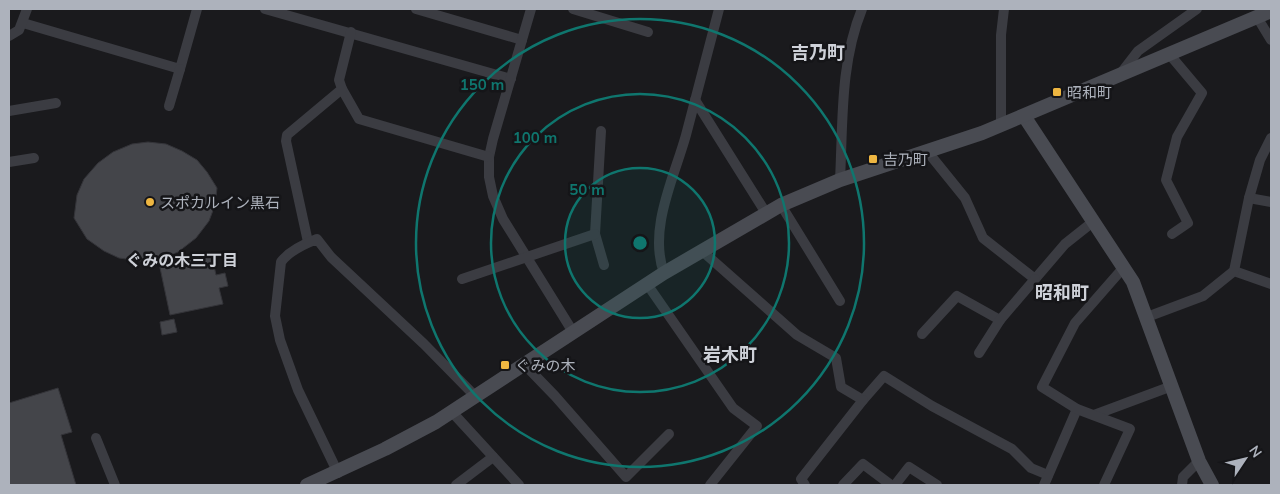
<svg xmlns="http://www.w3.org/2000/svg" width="1280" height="494" viewBox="0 0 1280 494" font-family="Mulish,'Noto Sans JP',sans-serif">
  <rect width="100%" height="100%" fill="#1a1a1d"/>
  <g fill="#44454a" stroke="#343439">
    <path d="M148,142L166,144L182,151L197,160L207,172L217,188L215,205L209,221L196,238L178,252L159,260L141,261L119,258L104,251L87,239L74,218L77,195L84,179L98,163L113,152L132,144Z"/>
    <path d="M211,252L216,275L225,273L228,286L219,288L223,304L170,315L159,263Z"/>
    <path d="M174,319L177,332L162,335L160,322Z"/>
    <path d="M58,388L72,432L61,435L76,485H9V403Z"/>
  </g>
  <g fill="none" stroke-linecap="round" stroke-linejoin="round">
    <g stroke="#3b3c42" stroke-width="10">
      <path d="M265,9L511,79"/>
      <path d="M416,9L522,40"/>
      <path d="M531,9L493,139L489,157V177L493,196L503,219L573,332"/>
      <path d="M573,9L648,32"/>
      <path d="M1257,17L1271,40"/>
      <path d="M23,23L180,69L197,9"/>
      <path d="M9,36L19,30L27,9"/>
      <path d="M1170,55L1202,93L1177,137L1166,180L1188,223L1172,234"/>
      <path d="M1121,73L1138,51L1197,9"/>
      <path d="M342,89L359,119L489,157"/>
      <path d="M695,100L766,213"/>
      <path d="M169,106L180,69"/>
      <path d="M9,111L56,103"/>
      <path d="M1001,125V35L1004,9"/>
      <path d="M601,131L595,234L604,265"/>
      <path d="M927,151L965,198L983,238L1035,279L1065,244L1094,221"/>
      <path d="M9,162L34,158"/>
      <path d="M840,180C843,122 840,63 862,9"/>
      <path d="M1249,198L1271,202"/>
      <path d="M781,205L840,301"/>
      <path d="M308,242L286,141L287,135L342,89L339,80L351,32"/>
      <path d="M701,250L797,335L836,358L841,387L863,400L884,376L932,406L1012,449L1031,468L1048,475"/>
      <path d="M1234,271L1271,284"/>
      <path d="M664,273C648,229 674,178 686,135C697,93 708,51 719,9"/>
      <path d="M462,279L595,234"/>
      <path d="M647,284L733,408L757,426L710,485"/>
      <path d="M1147,317L1203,296L1234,271L1249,198L1260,160L1271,138"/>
      <path d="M922,334L957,296L1000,320"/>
      <path d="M979,353L1000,320L1035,279"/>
      <path d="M525,365L555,396L626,477L669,434"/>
      <path d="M452,412L519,485"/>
      <path d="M1094,415L1172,386"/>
      <path d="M96,438L115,485"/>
      <path d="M338,473L298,390L280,340L275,316L281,262C289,251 304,244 317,239L331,257L424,344L476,397"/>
      <path d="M456,485L493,457"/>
      <path d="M805,485L801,479L863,400"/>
      <path d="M843,485L863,464L891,485"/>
      <path d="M895,485L909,467L937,485"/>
      <path d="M1044,485L1077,409"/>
      <path d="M1104,485L1130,429L1077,409L1042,387L1075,323L1124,267"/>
      <path d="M1182,485L1183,477L1199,461"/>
    </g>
    <g stroke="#494b52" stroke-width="14">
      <path d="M1024,116L1133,282L1199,461L1212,485"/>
      <path d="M307,485L385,449L436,422L664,273L781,205L840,180L982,133L1271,11"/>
    </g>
  </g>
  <circle cx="640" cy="243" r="75" fill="#0f766e" fill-opacity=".12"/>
  <g fill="none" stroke="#0f766e" stroke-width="2.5">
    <circle cx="640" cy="243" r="75"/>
    <circle cx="640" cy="243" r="149"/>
    <circle cx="640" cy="243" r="224"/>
  </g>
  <g fill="#eeb641" stroke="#151518" stroke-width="2">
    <rect x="1052" y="87" width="10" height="10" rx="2.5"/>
    <rect x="868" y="154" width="10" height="10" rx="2.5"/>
    <circle cx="150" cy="202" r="5"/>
    <rect x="500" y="360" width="10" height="10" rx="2.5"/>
  </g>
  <g text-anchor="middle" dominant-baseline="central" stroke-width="5" stroke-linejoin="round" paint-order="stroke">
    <g font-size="15" fill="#adb2bc" stroke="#151518" text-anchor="start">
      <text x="1067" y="92">昭和町</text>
      <text x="883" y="159">吉乃町</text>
      <text x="160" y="202">スポカルイン黒石</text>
      <text x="515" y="365">ぐみの木</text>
    </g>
    <g font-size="16" font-weight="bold" fill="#ced1d8" stroke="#151518">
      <text x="182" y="260">ぐみの木三丁目</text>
    </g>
    <g font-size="18" font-weight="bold" fill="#ced1d8" stroke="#151518">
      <text x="818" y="52">吉乃町</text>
      <text x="1062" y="292">昭和町</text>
      <text x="730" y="354">岩木町</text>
    </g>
  </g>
  <circle cx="640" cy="243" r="8" fill="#0f766e" stroke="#151518" stroke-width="2.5"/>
  <g font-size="15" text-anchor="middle" font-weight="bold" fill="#0f766e" stroke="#151518" stroke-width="5" stroke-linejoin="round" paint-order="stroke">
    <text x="482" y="90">150 m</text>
    <text x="535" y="143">100 m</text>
    <text x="587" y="195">50 m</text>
  </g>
  <rect width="1280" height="494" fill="none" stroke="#adb2bc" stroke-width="20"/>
  <g transform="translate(1245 459) rotate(55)" stroke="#151518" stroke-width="4" paint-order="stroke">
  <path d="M0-4L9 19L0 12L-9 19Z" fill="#adb2bc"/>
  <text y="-8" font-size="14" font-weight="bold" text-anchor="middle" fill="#adb2bc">N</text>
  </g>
</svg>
